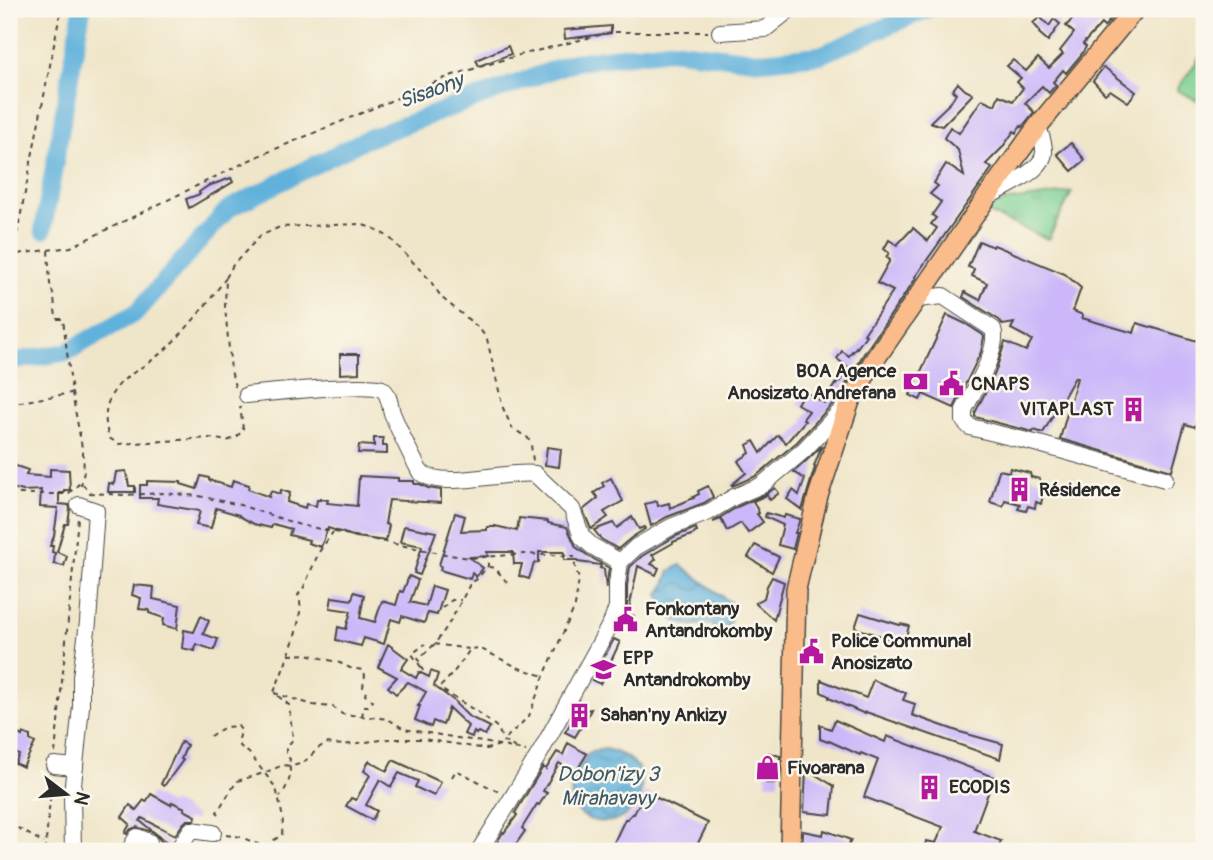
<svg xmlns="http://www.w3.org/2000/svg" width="1213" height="860" viewBox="0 0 1213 860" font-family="Pangolin,sans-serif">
  <defs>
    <pattern id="grass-tufts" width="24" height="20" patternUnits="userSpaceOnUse" patternTransform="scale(1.75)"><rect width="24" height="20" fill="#7cd092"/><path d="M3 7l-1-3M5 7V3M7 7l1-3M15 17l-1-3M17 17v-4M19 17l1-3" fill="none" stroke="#66a977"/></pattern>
    <pattern id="water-waves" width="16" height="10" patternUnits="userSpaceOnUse" patternTransform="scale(1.75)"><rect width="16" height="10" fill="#60b1db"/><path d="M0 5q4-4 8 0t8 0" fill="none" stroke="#4f90b2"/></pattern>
  </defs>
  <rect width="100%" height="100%" fill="#fbf7ec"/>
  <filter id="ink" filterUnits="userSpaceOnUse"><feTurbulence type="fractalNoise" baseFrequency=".0143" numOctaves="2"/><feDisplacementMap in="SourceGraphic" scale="14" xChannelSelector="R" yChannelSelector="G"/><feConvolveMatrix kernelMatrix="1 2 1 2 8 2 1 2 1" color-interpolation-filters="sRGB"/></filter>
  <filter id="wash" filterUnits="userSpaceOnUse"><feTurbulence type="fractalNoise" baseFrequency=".00686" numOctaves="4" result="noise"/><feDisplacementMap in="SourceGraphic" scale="28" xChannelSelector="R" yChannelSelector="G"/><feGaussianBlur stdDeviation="1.57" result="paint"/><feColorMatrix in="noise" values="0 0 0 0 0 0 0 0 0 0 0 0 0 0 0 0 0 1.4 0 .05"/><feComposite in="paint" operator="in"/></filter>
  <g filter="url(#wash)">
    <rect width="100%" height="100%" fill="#efe5c8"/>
    <path fill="url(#grass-tufts)" stroke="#547e5e" stroke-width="2" d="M1072,192L1048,239L988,213L995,203Z"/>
    <path fill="#7cd092" stroke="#547e5e" stroke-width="2" d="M1204,51V104L1177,90Z"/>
    <g fill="url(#water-waves)" stroke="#466e83" stroke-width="2">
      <path d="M681,565L732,604C732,616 731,624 722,633L716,632L713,629V625C705,623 698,626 690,625C670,624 665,610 659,594L664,587L670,571Z"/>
      <path d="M606,749C622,754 639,759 641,779C647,834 564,835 572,786C574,773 583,763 590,752Z"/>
    </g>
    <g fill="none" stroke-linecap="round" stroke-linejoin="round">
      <g stroke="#60b1db" stroke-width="18">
        <path d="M43,230L82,9"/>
        <path d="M9,362L67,352L137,312L228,209L364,140L574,62L669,50L762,61L820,55L928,9"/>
      </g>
    </g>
    <g id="blocks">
      <g fill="#cbb7f9">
        <path d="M1082,9H1109L1114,15L1104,27L1101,24L1083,44L1086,47L1081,55L1066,73L1063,70L1053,82L1056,85L1049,93L1042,86L1025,103L1034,112L1022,127L1021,126L1016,133L1014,131L1002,148L986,164L992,168L915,277L916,278L863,355L838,398L797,442L756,476L732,486L731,485L746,473L738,461L750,453L747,445L754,441L761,453L778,435L786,443L805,421L803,419L809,411L797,404L803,393L805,395L807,393L824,403L835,384L836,385L839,380L840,381L848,367L837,359L842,351L849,356L852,351L853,352L856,347L857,348L866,335L864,334L893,291L877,283L890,260L886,257L889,253L884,249L889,240L897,245L913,228L928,241L937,228L931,224L936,218L932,215L941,202L930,194L938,186L934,183L946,164L964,176L958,150L944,138L950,127L959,133L982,99L995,105L999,95L1013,101L1023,88L1017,82L1021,78L1007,66L1013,60L1026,71L1038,58L1049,68L1063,54L1060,51L1074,33L1066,26Z"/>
        <path d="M1040,17L1049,26L1054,19L1060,24L1048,41L1039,33L1040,31L1033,23Z"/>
        <path d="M611,26V33L565,39L564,30Z"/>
        <path d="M508,46L511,54L479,66L476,60Z"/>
        <path d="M1104,67L1136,92L1128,102L1110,90L1105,94L1093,81Z"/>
        <path d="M958,83L965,90L973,94L942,126L930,122L951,102L956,93L952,91Z"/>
        <path d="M1071,143L1085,160L1072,171L1057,154Z"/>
        <path d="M231,178L233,182L189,208L186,199L200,194L199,192L208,186Z"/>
        <path d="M979,241L993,247L994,245L1065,274L1081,288L1073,311L1083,315L1082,318L1134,333L1137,323L1204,343V394L1195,427L1185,424L1172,471L1060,439L1077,378L1075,377L1043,433L1034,430L1033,432L975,417V413L995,373L1005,342L1026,351L1032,340L1011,329L1014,323L1003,325L999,320L963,297L965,292L980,300L987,283L972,276L974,269L968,267Z"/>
        <path d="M947,315L966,324L983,335L984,337L981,352L954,408L923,394L920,400L910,395Z"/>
        <path d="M340,354H359V373L340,374Z"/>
        <path d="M374,438H383V446H387V454L358,453L359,445L374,446Z"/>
        <path d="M822,446L814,466L815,467L802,510L787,499L793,490L799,495L805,479L794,472Z"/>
        <path d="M547,447L561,449L559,467L545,465Z"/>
        <path d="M13,465L28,470L26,475L50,477V469L69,470L70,490H64V493H59V504L69,505L70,509L68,524H65L57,552L67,556L64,566L54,564L55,553L52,552L53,546H50L54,536L58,508L40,507L41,490L23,491L12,488L14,481L9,480V476Z"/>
        <path d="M1010,468L1030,473L1031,477L1040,479L1041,484L1045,485L1041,504L1036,502L1035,508L1028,506L1026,511L1018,509L1020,504L1005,500L1003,506L990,502L999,470L1009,472Z"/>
        <path d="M126,471L129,486H135V492H108L109,483L114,484L116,472Z"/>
        <path d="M201,476L209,478V480L231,487L233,480L249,485L248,489L269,497L271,491L280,494L281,490L290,493L287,502L305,508L306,504L316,506L317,500H320V499L328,500L327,503L357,506L359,476L398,478V481H414V484H420L428,488L441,490V503L389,500L385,524L389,525L386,541L356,537L328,528L321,547L308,543L309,540L289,535L291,529L273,524L271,528L254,524L239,516V515L216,508L211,528L196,525L200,511L157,504L158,498H140V485H147V481L181,482V484L197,489Z"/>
        <path d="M611,478L623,501L604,512L608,517L591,529L583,510L598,498L594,493L604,486L602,483Z"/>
        <path d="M708,486L713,497L704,503L667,517L651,526L645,504L657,501L658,506L669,503L670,508L694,498L693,497L699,494L698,491Z"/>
        <path d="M775,488L779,493L770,500L767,495L753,501L759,513L757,514L763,522L748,533L741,523L727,531L721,519L713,522L739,506L766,494Z"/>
        <path d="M455,513L465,516L461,531L487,530V527H495V526L517,531L519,518L548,521V523L567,527L576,547L587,555L609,568L606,589L604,569L600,568L601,565L578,562V560H564V552H539V562L534,563L529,579L519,576L522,564H514L513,552H487L488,556L469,557L483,568L476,577L472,573L470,579L440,570L441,566L439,565Z"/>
        <path d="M766,513L784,518L785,515L800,519L795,533H797L793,549L778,545L783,525L765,517Z"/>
        <path d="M632,517L639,529L644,527L645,529L631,538L618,549L601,539L594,530L613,523L617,528Z"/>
        <path d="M404,526L436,532L420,575L414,573L422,546L400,542Z"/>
        <path d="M696,528L697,532L694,533V534L673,542V543L652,555L656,559L651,564L659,568L656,575L638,566L628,614L634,616L630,628L621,625L627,607V585L630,567L642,556L676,536Z"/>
        <path d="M755,545L779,557L772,572L748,557Z"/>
        <path d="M409,576L418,580L410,602L426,606L432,586L445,590L437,615L428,613L424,623L402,616L400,622L391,619L384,644L364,638L361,646L336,640L338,627L346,629L351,611L330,608L332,597L352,600L354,592L364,595L360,618L375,622L382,601L396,605L400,591L403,592Z"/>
        <path d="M772,577L784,582L774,620L755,603L764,598L767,586Z"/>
        <path d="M134,585L154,587L153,599L180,605L177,629L163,625L164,618L149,613V610L139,609L141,598L132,595Z"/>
        <path d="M860,613L900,625L901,624L909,626L903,646L895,644V642L888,640V638L855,628Z"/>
        <path d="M201,616L209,621L203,634L218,639L214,650L196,644L195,651L182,648L184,630L194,632Z"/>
        <path d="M614,639L620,642L600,684L592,680Z"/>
        <path d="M388,644L408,659L401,669L416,678L419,672L429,677L431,671L438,674L434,686L457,703L456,704L468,716L490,727L485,735L478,732L476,734L474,732L472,737L464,734L468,726L449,708L443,725L433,721L431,727L415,720L420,706H418L426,692L408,682L396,694L388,687L397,677L378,667Z"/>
        <path d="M821,680L866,698L873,680L906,693L903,700L915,704L912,715L960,732L1003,744L1000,759L866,712L865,714L844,705L829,698V696L821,692Z"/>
        <path d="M591,709L585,722H584L575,737L565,732L574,718L572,717L574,712Z"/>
        <path d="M835,720L885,742L887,736L994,777L974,831L1001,841L997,851H924L926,841L936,843L943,827L864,797L878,760L861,753L860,755L829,741L828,742L820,739V725L831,729Z"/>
        <path d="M9,729L22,736L23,733L30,736V740L35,743L23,767L15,763L19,755L9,749Z"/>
        <path d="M181,742L187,745L181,759L183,760L164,786L161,784Z"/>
        <path d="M568,743L587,754L577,770L574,769L573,771L559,763L543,791L547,793L539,805L537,804L522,828L525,831L511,851H493L496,847L495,846L503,832L504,833L517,815L515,813L543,767L546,769L557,752L563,755Z"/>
        <path d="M769,753L780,756L779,783H766V768Z"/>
        <path d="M393,760L441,782L434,796L415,787L418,781L399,773L391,787L380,780L366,805L377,811L372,820L346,806L351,798L356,800L370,775L364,771L369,761L387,771Z"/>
        <path d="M806,769L834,786L831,815L804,812Z"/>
        <path d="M645,792L708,823L694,851H610L625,819H627L632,814H634Z"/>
        <path d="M151,794L171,805L172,802L185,808L184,810L196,816L195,820H187L183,824L175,835L142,818L140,821L169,844L167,851L165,845L153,832L137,827L131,829L127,834L125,833L130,824L122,817L130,805L136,810L144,800L146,802Z"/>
        <path d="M824,830L851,840L846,851H802L803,831L823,835Z"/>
      </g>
    </g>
  </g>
  <g filter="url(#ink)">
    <use href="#blocks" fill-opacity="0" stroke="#484743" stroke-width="2"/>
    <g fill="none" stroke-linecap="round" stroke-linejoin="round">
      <defs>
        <g id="minor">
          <path d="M720,32L765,29L790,9"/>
          <path d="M989,196C1004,187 1042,172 1044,153C1045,144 1040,134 1038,126"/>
          <path d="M918,299L943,296L993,329C1000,349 974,390 964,410V421L970,427L1039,444L1165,479"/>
          <path d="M247,395C267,393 370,382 382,389C389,393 390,406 392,413C400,433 410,453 420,472C443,491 504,470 535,474L572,509L582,537L592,546L620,562"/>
          <path d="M54,765L75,767"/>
          <path d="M73,851L72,795L81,706V677L88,622L96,511L79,505"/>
          <path d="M126,851H129L137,837L149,842L147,846L156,851"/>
          <path d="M177,851L191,830L213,833"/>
          <path d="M479,851L540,753L612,621L617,607V584L620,562L636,547L671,527L709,512L734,497L762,485L804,450L848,403"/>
        </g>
        <path id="major" d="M790,851L796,589L818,496L850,401L873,362L987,197L1038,126L1135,9"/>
      </defs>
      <use href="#minor" stroke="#484743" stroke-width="18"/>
      <use href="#major" stroke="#484743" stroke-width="22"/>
      <g stroke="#484743" stroke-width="2" stroke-dasharray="5 5" stroke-linecap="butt">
        <path d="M48,250L71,247L254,158L450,76L516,56L612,32H708"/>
        <path d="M13,254L61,9"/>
        <path d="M9,255L48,250L50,284L54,297L56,319H63L72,393L83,453L84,471L80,491"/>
        <path d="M226,278C209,301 190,326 169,346C163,352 155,358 148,363C136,371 122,379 114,391C104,405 104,422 109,438L119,444L210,438L227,441L237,437L243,429L240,406"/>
        <path d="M235,387L231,370L225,307L226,278L233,265L260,236L280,227L359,224L373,228L389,237L429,279L442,298L479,328L487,339L503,408L512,428L528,438L531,445L533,461"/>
        <path d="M9,404L71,393"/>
        <path d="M9,492L21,494H68L81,482L90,493L124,495L162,493L199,496L240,505L300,525L450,555L470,558L523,554L574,556L575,567L579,579L575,606L544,676L529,716L503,741"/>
        <path d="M489,567L495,568L510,586"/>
        <path d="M442,608L452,600H461"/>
        <path d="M434,644L469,649"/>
        <path d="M289,655L307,654L340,663L350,668L363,670L365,675L363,687L366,691L365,695L373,701L368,706H364L362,716"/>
        <path d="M421,667L412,654L425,644"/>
        <path d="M423,671L418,658C441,645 459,605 471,582L476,580L488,566V558"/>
        <path d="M274,692C282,672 308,613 298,595L303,589L319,552L333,532"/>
        <path d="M274,693L313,705L333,707L342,714L388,719L404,729L494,744L526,751"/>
        <path d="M278,696L289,705L293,739L286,749V755L290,759C289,763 290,767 290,771C291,780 285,790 280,797"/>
        <path d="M210,736L225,727L238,726L241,730L239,740L240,746L249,753L276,788L283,818L282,835L274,840L266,851"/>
        <path d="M516,748L503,741L498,728L479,713L442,690L441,686C452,675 462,662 470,649L479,648L519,668L544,676"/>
        <path d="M55,753L78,518"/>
        <path d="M452,777L456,770L501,793"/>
        <path d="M219,814L217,812L237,781L264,773L283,765L293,766L303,763L320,747L326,743L343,745L389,739H423L487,749L500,745"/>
        <path d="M9,823L44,843"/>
        <path d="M226,835L241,837L274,851"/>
        <path d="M45,851L52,779"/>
      </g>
      <use href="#minor" stroke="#fff" stroke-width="16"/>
      <use href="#major" stroke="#f9bc8a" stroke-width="19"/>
    </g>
  </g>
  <defs>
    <symbol id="bank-bare" viewBox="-9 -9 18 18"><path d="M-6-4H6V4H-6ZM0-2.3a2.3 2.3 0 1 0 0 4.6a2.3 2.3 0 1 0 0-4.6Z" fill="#b5179e" stroke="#fbf7ec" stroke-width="2.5" paint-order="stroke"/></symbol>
    <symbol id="civic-bare" viewBox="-9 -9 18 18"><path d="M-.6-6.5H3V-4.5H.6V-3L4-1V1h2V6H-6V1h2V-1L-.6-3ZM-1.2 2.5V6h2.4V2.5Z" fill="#b5179e" stroke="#fbf7ec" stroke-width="2.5" paint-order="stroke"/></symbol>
    <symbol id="building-bare" viewBox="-9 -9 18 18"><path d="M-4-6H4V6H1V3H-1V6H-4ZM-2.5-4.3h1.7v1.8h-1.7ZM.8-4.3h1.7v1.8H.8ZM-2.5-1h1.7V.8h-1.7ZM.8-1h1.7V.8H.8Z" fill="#b5179e" stroke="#fbf7ec" stroke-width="2.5" paint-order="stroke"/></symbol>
    <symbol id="school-bare" viewBox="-9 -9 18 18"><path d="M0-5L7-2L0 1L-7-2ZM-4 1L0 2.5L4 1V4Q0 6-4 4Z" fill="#b5179e" stroke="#fbf7ec" stroke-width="2.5" paint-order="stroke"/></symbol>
    <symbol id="shop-bare" viewBox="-9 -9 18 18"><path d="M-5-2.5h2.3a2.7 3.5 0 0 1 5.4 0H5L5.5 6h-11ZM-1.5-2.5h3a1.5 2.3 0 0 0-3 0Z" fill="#b5179e" stroke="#fbf7ec" stroke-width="2.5" paint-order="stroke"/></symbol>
  </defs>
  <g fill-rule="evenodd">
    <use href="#bank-bare" x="898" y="364" width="35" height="35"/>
    <use href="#civic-bare" x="934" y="366" width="35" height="35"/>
    <use href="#building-bare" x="1116" y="392" width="35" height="35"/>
    <use href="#building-bare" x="1002" y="472" width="35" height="35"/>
    <use href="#civic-bare" x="608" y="602" width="35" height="35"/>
    <use href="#civic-bare" x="794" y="634" width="35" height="35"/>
    <use href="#school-bare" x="586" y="652" width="35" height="35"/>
    <use href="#building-bare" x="562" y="698" width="35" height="35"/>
    <use href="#shop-bare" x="750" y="750" width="35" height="35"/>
    <use href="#building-bare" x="912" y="770" width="35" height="35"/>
  </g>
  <g text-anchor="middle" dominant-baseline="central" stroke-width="5" stroke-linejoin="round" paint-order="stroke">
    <g font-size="19" font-weight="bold" fill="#2b2b2b" stroke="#fbf7ec" text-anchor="start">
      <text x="896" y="371" text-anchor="end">BOA Agence<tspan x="896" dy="22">Anosizato Andrefana</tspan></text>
      <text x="971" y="384">CNAPS</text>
      <text x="1114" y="409" text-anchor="end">VITAPLAST</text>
      <text x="1039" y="490">Résidence</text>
      <text x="645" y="609">Fonkontany<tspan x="645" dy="22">Antandrokomby</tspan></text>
      <text x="831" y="641">Police Communal<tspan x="831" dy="22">Anosizato</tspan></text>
      <text x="623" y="658">EPP<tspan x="623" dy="22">Antandrokomby</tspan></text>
      <text x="600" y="715">Sahan'ny Ankizy</text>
      <text x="787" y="768">Fivoarana</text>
      <text x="949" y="787">ECODIS</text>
    </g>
    <g font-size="21" font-style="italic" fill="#3e5a69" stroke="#fbf7ec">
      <text transform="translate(431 91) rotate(-20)">Sisaony</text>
      <text x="608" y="774">Dobon'izy 3<tspan x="608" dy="24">Mirahavavy</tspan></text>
    </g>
  </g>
  <rect width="1213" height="860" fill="none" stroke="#fbf7ec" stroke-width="35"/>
  <g transform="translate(66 794) rotate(106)" stroke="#fbf7ec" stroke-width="5" paint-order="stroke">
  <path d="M0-5L12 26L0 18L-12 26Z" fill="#2b2b2b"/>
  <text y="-10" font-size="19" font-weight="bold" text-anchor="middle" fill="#2b2b2b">N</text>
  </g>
</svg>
